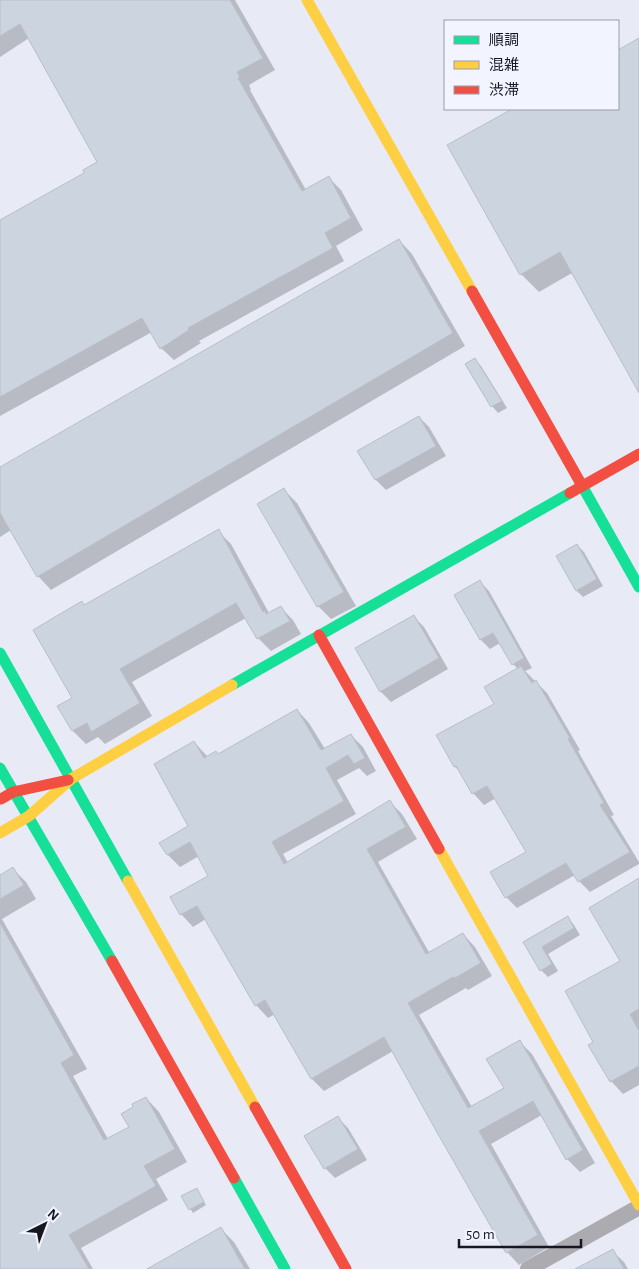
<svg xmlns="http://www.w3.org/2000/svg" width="639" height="1269" viewBox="0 0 639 1269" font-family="'Alegreya Sans','Noto Sans JP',sans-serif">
  <rect width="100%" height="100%" fill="#e8eaf5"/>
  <g fill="#0003">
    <path d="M0,0H235L275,70L249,85L251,90H250L306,190L329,178L341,190L363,230L336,246L344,261L199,341L201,343L174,360L161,348L152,332L0,416V222L86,173L99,162L29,38L0,57Z"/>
    <path d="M639,39V390L572,273L539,292L521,274L449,146L515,109H618V51Z"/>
    <path d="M399,240L412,254L465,346L51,590L38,576L11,530L0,537V468Z"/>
    <path d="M474,360L481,366L507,408L498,413L492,406Z"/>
    <path d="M419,417L429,427L446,456L386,490L376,480Z"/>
    <path d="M284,490L297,503L356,606L331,619L318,606Z"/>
    <path d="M218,531L231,544L269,613L280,607L293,620L301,634L271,651L258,638L246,618L132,682L152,716L105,744L98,737L86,744L73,731L59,706L74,698L85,606Z"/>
    <path d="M577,545L584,552L603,586L583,597L577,591L557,556Z"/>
    <path d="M480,582L489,591L532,668L525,671L547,693L580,750L578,751L614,815L611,816L639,862V864L590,892L579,881L575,875L517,908L506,897L528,852L496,798L484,805L473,793L462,773L455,767L438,735L496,704L518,669L513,664L500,643L490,649L481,640L455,595Z"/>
    <path d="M414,617L424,627L448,669L391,702L381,692L357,649Z"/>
    <path d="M297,710L309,723L325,749L351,735L363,747L376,771L367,776L359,768L337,780L356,814L283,854L288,863L390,802L402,814L417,839L378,862L430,954L463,934L475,947L492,976L468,990L466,988L419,1015L472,1107L505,1088L520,1042L532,1054L595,1163L580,1172L567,1159L542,1115L491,1144L549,1247L519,1265L507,1252L393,1051L324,1091L312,1079L275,1014L268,1018L256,1005L206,919L193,927L181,914L210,876L199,856L180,867L168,855L161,843L190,826L194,742L208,757L218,755Z"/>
    <path d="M13,869L26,882L36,899L2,919L87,1069L73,1076L108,1139L130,1127L146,1098L159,1112L187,1162L156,1179L168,1200L81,1248L93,1269H0V876Z"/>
    <path d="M639,880V1085L623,1094L611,1081L595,1042L621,961Z"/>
    <path d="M568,918L574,925L580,935L548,954L558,971L548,977L541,970L525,942Z"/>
    <path d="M338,1118L348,1128L367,1160L335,1178L325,1168Z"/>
    <path d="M196,1190L206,1205L193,1213L183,1197Z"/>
    <path d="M221,1229L234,1242L250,1269H149Z"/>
    <path d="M612,1251L624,1262L628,1269H594Z"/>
  </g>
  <g fill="#ccd4e0" stroke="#b9bec6">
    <path d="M0,0H230L263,58L237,72L240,77L238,78L302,191L329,176L351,218L325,233L333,248L188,328L189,330L160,349L142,318L0,397V220L84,173L83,170L97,162L20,24L0,36Z"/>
    <path d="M639,38V393L560,252L520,275L447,145L512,109H618V50Z"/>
    <path d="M399,239L453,333L37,577L0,513V467Z"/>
    <path d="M475,358L502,401L491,407L465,364Z"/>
    <path d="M419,416L436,446L375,480L357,451Z"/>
    <path d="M284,488L344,592L317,607L257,504Z"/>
    <path d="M219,529L263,612L265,611L266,614L281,606L290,621L257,639L236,603L120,669L140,703L91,732L87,723L72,731L57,706L72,698L33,630L82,601L84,605Z"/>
    <path d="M577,544L597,579L576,591L556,556Z"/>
    <path d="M480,580L524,658L512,665L493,633L480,640L454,595Z"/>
    <path d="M414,615L439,658L380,692L355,648Z"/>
    <path d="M521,666L532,683L536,680L570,738L568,739L604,803L600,805L630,852L578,882L566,863L505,898L490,872L526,852L487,786L472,794L456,766L454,767L436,735L494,704L484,687Z"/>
    <path d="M297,709L321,750L351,734L365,758L354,764L348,755L326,768L344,801L272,842L284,864L390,800L406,827L367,849L426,954L463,933L481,963L455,978L453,977L408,1003L468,1108L504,1088L486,1059L520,1040L583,1150L566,1160L533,1101L479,1131L538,1235L506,1253L434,1127L384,1037L311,1079L265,1000L255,1006L197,906L180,915L170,897L208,876L190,842L167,855L159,843L188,826L154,764L194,741L204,758L216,751L218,754Z"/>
    <path d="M13,867L24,885L0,899V875Z"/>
    <path d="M639,878V1009L630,1014L639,1031V1066L610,1082L588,1045L593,1042L565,991L620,961L589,908Z"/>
    <path d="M568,916L574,928L542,947L552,964L540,971L523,942Z"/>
    <path d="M0,923L74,1055L61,1063L104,1140L129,1127L121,1114L133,1107L132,1104L146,1097L175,1149L144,1166L156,1186L69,1235L89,1269H0Z"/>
    <path d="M338,1116L358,1149L324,1169L304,1136Z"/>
    <path d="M197,1188L204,1202L189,1210L181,1196Z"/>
    <path d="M221,1227L245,1269H147Z"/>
    <path d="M613,1249L624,1269H575Z"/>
  </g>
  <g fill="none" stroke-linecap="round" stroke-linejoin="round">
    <path stroke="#acabb0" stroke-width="16" d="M528,1269L639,1207"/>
    <g stroke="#16e098" stroke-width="11">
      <path d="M580,482L639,587"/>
      <path d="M0,653L128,881"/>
      <path d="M232,685L570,493"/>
      <path d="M0,768L112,961"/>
      <path d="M234,1178L285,1269"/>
    </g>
    <g stroke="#ffcf43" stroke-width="11">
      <path d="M307,0L472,291"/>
      <path d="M0,833L29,816L71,779L232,685"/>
      <path d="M439,849L639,1205"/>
      <path d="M128,881L255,1107"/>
    </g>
    <g stroke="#f24e42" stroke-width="11">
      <path d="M472,291L580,482"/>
      <path d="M570,493L639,454"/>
      <path d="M319,635L439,849"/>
      <path d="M1,799L13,792L68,780"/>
      <path d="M112,961L234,1178"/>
      <path d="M255,1107L346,1269"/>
    </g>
  </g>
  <rect x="444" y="20" width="175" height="90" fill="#f2f5ff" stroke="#9a9da6"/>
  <rect x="454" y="36" width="25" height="8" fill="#16e098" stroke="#9a9da6"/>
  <text x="489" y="45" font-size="15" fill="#161821">順調</text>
  <rect x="454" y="61" width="25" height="8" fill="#ffcf43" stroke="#9a9da6"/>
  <text x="489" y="70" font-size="15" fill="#161821">混雑</text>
  <rect x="454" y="86" width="25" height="8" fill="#f24e42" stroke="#9a9da6"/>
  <text x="489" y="95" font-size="15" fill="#161821">渋滞</text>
  <g transform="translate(45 1224) rotate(42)" stroke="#f2f5ff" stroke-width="4" paint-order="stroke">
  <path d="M0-4L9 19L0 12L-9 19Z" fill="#161821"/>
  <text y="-8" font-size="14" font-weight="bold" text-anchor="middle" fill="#161821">N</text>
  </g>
  <path d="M459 1239v8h122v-8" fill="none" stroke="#161821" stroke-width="2.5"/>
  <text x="466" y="1239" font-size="15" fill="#161821" stroke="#f2f5ff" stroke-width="4" paint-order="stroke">50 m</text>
</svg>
